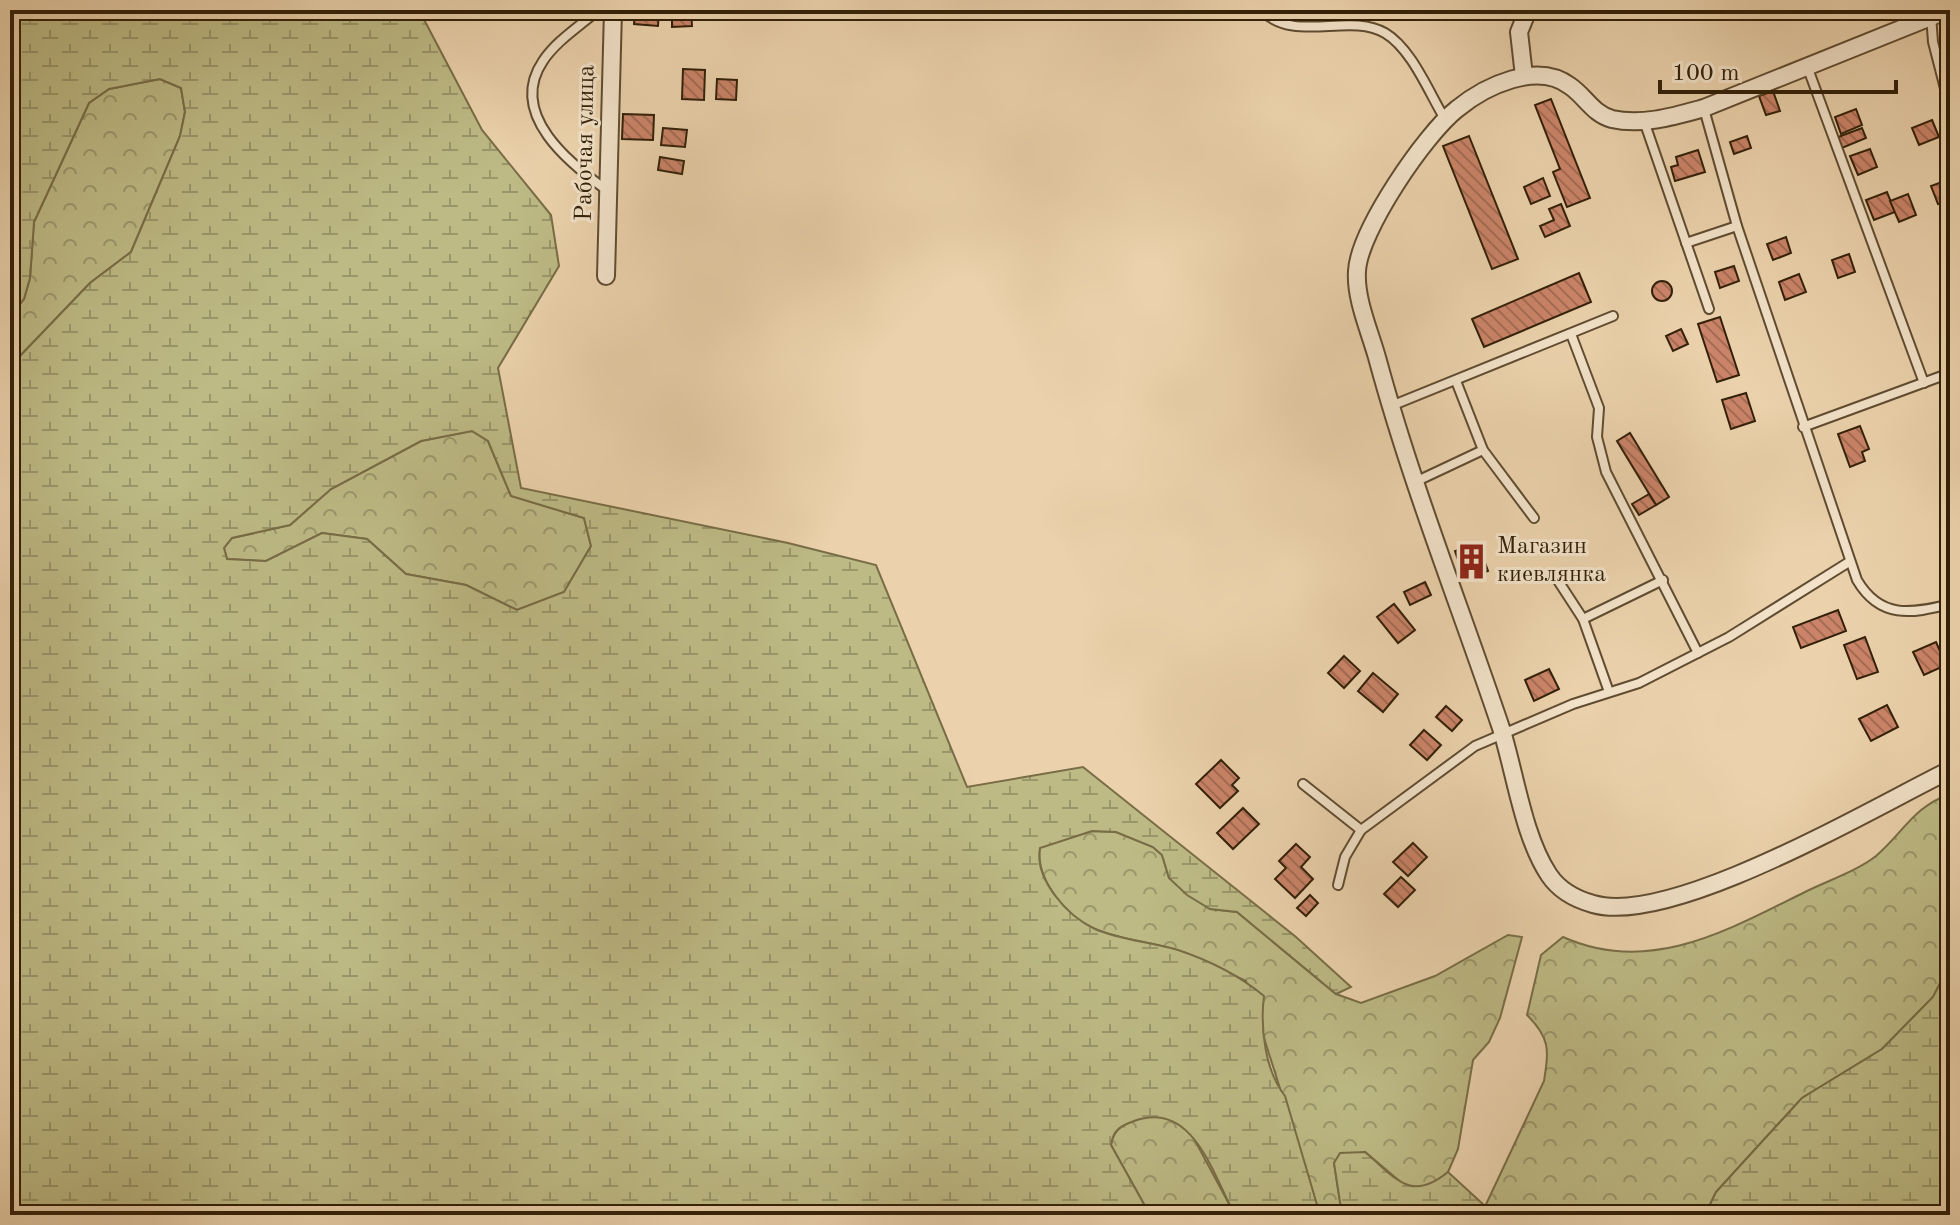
<svg xmlns="http://www.w3.org/2000/svg" width="1960" height="1225" viewBox="0 0 1960 1225" font-family="'Old Standard TT',serif">
  <defs>
    <pattern id="forest-crowns" width="20" height="18" patternUnits="userSpaceOnUse" patternTransform="scale(2)"><rect width="20" height="18" fill="#bdba85"/><path d="M2 6a3 3 0 1 1 6 0M12 15a3 3 0 1 1 6 0" fill="none" stroke="#9a976b"/></pattern>
    <pattern id="wetland-marsh" width="20" height="14" patternUnits="userSpaceOnUse" patternTransform="scale(2)"><rect width="20" height="14" fill="#bdba85"/><path d="M1 5h8M5 5V1M11 12h8M15 12V8" fill="none" stroke="#9a976b"/></pattern>
    <pattern id="building-back-hatch" width="6" height="6" patternUnits="userSpaceOnUse" patternTransform="scale(2)"><rect width="6" height="6" fill="#cb8469"/><path d="M-1 5l2 2M0 0l6 6M5-1l2 2" fill="none" stroke="#a56c54"/></pattern>
  </defs>
  <rect width="100%" height="100%" fill="#ebd2ac"/>
  <filter id="stains"><feTurbulence type="fractalNoise" baseFrequency=".0025" numOctaves="4"/><feColorMatrix values="0 0 0 0 .2 0 0 0 0 .09 0 0 0 0 .02 0 0 0 .5 -.17"/></filter>
  <radialGradient id="worn" r=".72"><stop offset=".6" stop-color="#630" stop-opacity="0"/><stop offset="1" stop-color="#630" stop-opacity=".3"/></radialGradient>
  <g fill="url(#forest-crowns)" stroke="#786d46" stroke-width="2">
    <path d="M160,79L181,88L185,112L180,136L131,252L90,283L20,356L10,353V316L24,299L30,278L34,222L89,103L109,89Z"/>
    <path d="M472,431L488,441L511,496L584,518L591,546L564,592L517,610L466,585L406,574L367,539L322,533L266,561L227,559L224,548L232,538L290,525L331,489L421,441Z"/>
    <path d="M1950,794V964L1933,997L1882,1049L1802,1098L1716,1192L1705,1215H1481L1544,1081C1549,1049 1550,1038 1527,1015L1541,955L1563,937C1650,976 1728,930 1805,892C1827,881 1857,871 1876,856C1904,832 1913,807 1950,794Z"/>
    <path d="M1092,831L1116,832L1153,847L1162,855L1169,878L1210,909L1237,912L1336,994L1361,1003L1435,976L1508,935L1522,937L1500,1018L1489,1042L1473,1060L1458,1149L1448,1172L1429,1187L1417,1189L1403,1184L1365,1152L1334,1163L1342,1215H1320L1246,981C1224,971 1202,958 1179,951C1152,942 1121,940 1095,929C1066,916 1035,879 1040,847Z"/>
    <path d="M1149,1116L1174,1118L1192,1135L1235,1215H1150L1111,1145C1114,1124 1131,1122 1149,1116Z"/>
  </g>
  <g fill="url(#wetland-marsh)" stroke="#786d46" stroke-width="2" fill-rule="evenodd">
    <path d="M10,10H419L482,130L551,215L559,266L498,368L521,488L788,543L876,565L967,787L1083,767L1296,937L1351,987L1336,994L1237,912L1210,909L1187,895L1169,878L1162,855L1153,847L1116,832L1092,831L1040,848C1034,879 1067,916 1095,929C1120,940 1151,942 1178,950C1208,960 1240,976 1264,996C1260,1027 1265,1071 1285,1096L1320,1215H1235C1212,1173 1193,1100 1134,1121C1120,1126 1113,1130 1111,1145L1150,1215H10V353L20,356L90,283L131,252L180,136L185,112L181,88L160,79L109,89L89,103L34,222L30,278L24,299L10,316ZM472,431L488,441L511,496L584,518L591,546L564,592L517,610L466,585L406,574L367,539L322,533L266,561L227,559L224,548L232,538L290,525L331,489L421,441Z"/>
    <path d="M1950,964V1215H1705L1716,1192L1802,1098L1882,1049L1933,997Z"/>
    <path d="M1365,1152C1396,1178 1410,1203 1448,1172L1485,1206L1481,1215H1342L1334,1163L1340,1153Z"/>
  </g>
  <g fill="url(#building-back-hatch)" stroke="#322008" stroke-width="2">
    <path d="M635,10H659L658,26L634,24Z"/>
    <path d="M672,10H691L692,26L672,27Z"/>
    <path d="M683,69L705,70L704,100L682,99Z"/>
    <path d="M717,79L737,80L736,100L716,99Z"/>
    <path d="M1773,91L1780,111L1766,115L1759,96Z"/>
    <path d="M1551,99L1590,198L1567,207L1553,172L1560,169L1535,105Z"/>
    <path d="M1856,109L1862,125L1841,134L1835,117Z"/>
    <path d="M623,114L654,115L653,140L622,139Z"/>
    <path d="M1932,120L1939,137L1919,145L1912,128Z"/>
    <path d="M663,128L687,130L685,147L661,145Z"/>
    <path d="M1862,128L1866,138L1842,148L1838,137Z"/>
    <path d="M1469,136L1518,259L1492,269L1443,146Z"/>
    <path d="M1747,136L1751,148L1734,154L1730,142Z"/>
    <path d="M1870,149L1877,167L1858,175L1850,156Z"/>
    <path d="M1698,150L1705,172L1675,181L1671,167L1678,165L1676,157Z"/>
    <path d="M660,157L684,161L682,174L658,170Z"/>
    <path d="M1543,178L1550,196L1531,204L1524,187Z"/>
    <path d="M1950,179V200L1938,204L1931,186Z"/>
    <path d="M1887,192L1895,212L1874,220L1866,200Z"/>
    <path d="M1908,194L1916,215L1899,222L1890,201Z"/>
    <path d="M1561,204L1570,226L1545,237L1540,226L1554,220L1549,209Z"/>
    <path d="M1786,237L1791,253L1773,260L1767,244Z"/>
    <path d="M1849,254L1855,272L1838,278L1832,260Z"/>
    <path d="M1734,266L1739,281L1720,288L1715,272Z"/>
    <path d="M1579,273L1591,302L1484,347L1472,319Z"/>
    <path d="M1799,274L1806,292L1785,300L1779,282Z"/>
    <circle cx="1662" cy="291" r="10"/>
    <path d="M1720,317L1739,375L1717,382L1698,324Z"/>
    <path d="M1681,329L1688,344L1673,351L1666,336Z"/>
    <path d="M1746,393L1755,421L1731,429L1722,400Z"/>
    <path d="M1860,426L1869,449L1862,452L1865,461L1850,467L1838,434Z"/>
    <path d="M1630,433L1669,497L1656,505L1617,441Z"/>
    <path d="M1649,494L1656,505L1639,515L1632,504Z"/>
    <path d="M1478,543L1488,571L1465,580L1455,551Z"/>
    <path d="M1425,582L1431,595L1410,605L1404,592Z"/>
    <path d="M1394,604L1415,630L1398,643L1377,617Z"/>
    <path d="M1838,610L1846,631L1801,648L1793,627Z"/>
    <path d="M1865,637L1878,672L1857,679L1844,645Z"/>
    <path d="M1936,642L1946,665L1924,675L1913,652Z"/>
    <path d="M1344,656L1360,671L1344,688L1328,673Z"/>
    <path d="M1549,669L1559,689L1534,701L1525,680Z"/>
    <path d="M1373,673L1398,694L1383,712L1358,691Z"/>
    <path d="M1887,705L1898,727L1871,741L1859,719Z"/>
    <path d="M1446,706L1462,720L1452,731L1436,717Z"/>
    <path d="M1424,730L1441,745L1427,760L1410,745Z"/>
    <path d="M1221,760L1239,778L1232,785L1238,791L1220,808L1196,784Z"/>
    <path d="M1243,808L1259,824L1233,849L1217,833Z"/>
    <path d="M1413,843L1427,857L1408,876L1393,862Z"/>
    <path d="M1296,844L1310,857L1301,867L1313,879L1295,898L1275,879L1286,868L1279,861Z"/>
    <path d="M1401,877L1415,890L1398,907L1384,894Z"/>
    <path d="M1310,895L1318,903L1306,916L1297,908Z"/>
  </g>
  <g fill="none" stroke-linecap="round" stroke-linejoin="round">
    <defs>
      <g id="service">
        <path d="M598,10C580,26 556,41 543,61C507,114 570,164 608,191"/>
        <path d="M1261,10C1295,44 1348,12 1385,33C1412,49 1429,93 1445,119"/>
        <path d="M1931,15L1933,42L1950,108"/>
        <path d="M1807,66L1924,383"/>
        <path d="M1704,109L1737,226L1857,580C1880,619 1911,614 1950,604"/>
        <path d="M1644,121L1709,309"/>
        <path d="M1686,243L1737,226"/>
        <path d="M1571,334L1599,408L1597,437L1606,472L1698,653"/>
        <path d="M1456,381L1483,450L1534,518"/>
        <path d="M1391,406L1613,316"/>
        <path d="M1803,427L1950,373"/>
        <path d="M1415,482L1483,450"/>
        <path d="M1555,576L1583,619L1609,692"/>
        <path d="M1583,619L1663,580"/>
        <path d="M1303,784L1361,830L1475,746L1573,704L1639,683L1729,637L1849,562"/>
        <path d="M1338,885L1345,857L1361,830"/>
      </g>
      <g id="minor">
        <path d="M1948,10L1704,108C1675,116 1642,126 1612,119C1593,114 1585,96 1570,86C1537,61 1485,86 1457,109C1425,134 1359,231 1357,271C1355,300 1371,334 1378,361C1412,486 1460,606 1501,728C1515,772 1523,836 1549,875C1559,890 1575,899 1593,904C1672,927 1874,807 1950,770"/>
        <path d="M1524,76L1519,32L1528,10"/>
        <path d="M606,276L613,10"/>
      </g>
    </defs>
    <use href="#service" stroke="#604c31" stroke-width="12"/>
    <use href="#minor" stroke="#604c31" stroke-width="20"/>
    <use href="#service" stroke="#f2e2c9" stroke-width="8"/>
    <use href="#minor" stroke="#f2e2c9" stroke-width="16"/>
  </g>
  <defs>
    <symbol id="building-bare" viewBox="-9 -9 18 18"><path d="M-4-6H4V6H1V3H-1V6H-4ZM-2.5-4.3h1.7v1.8h-1.7ZM.8-4.3h1.7v1.8H.8ZM-2.5-1h1.7V.8h-1.7ZM.8-1h1.7V.8H.8Z" fill="#8f2418" stroke="#f2e2c9" stroke-width="2.5" paint-order="stroke"/></symbol>
  </defs>
  <g fill-rule="evenodd">
    <use href="#building-bare" x="1446" y="536" width="51" height="51"/>
  </g>
  <g text-anchor="middle" dominant-baseline="central" stroke-width="6" stroke-linejoin="round" paint-order="stroke">
    <g font-size="24" fill="#322008" stroke="#f2e2c9">
      <text transform="translate(586 143) rotate(-89)">Рабочая улица</text>
    </g>
    <g font-size="24" fill="#322008" stroke="#f2e2c9" text-anchor="start">
      <text x="1497" y="547">Магазин<tspan x="1497" dy="28">киевлянка</tspan></text>
    </g>
  </g>
  <rect width="1960" height="1225" fill="none" stroke="#ebd2ac" stroke-width="40"/>
  <rect x="12" y="12" width="1936" height="1201" fill="none" stroke="#322008" stroke-width="4"/>
  <rect x="20" y="20" width="1920" height="1185" fill="none" stroke="#322008" stroke-width="2"/>
  <path d="M1660 80v12h236v-12" fill="none" stroke="#322008" stroke-width="4"/>
  <text x="1672" y="80" font-size="24" fill="#322008" stroke="#f2e2c9" stroke-width="6" paint-order="stroke">100 m</text>
  <rect width="100%" height="100%" filter="url(#stains)"/>
  <rect width="100%" height="100%" fill="url(#worn)"/>
</svg>
